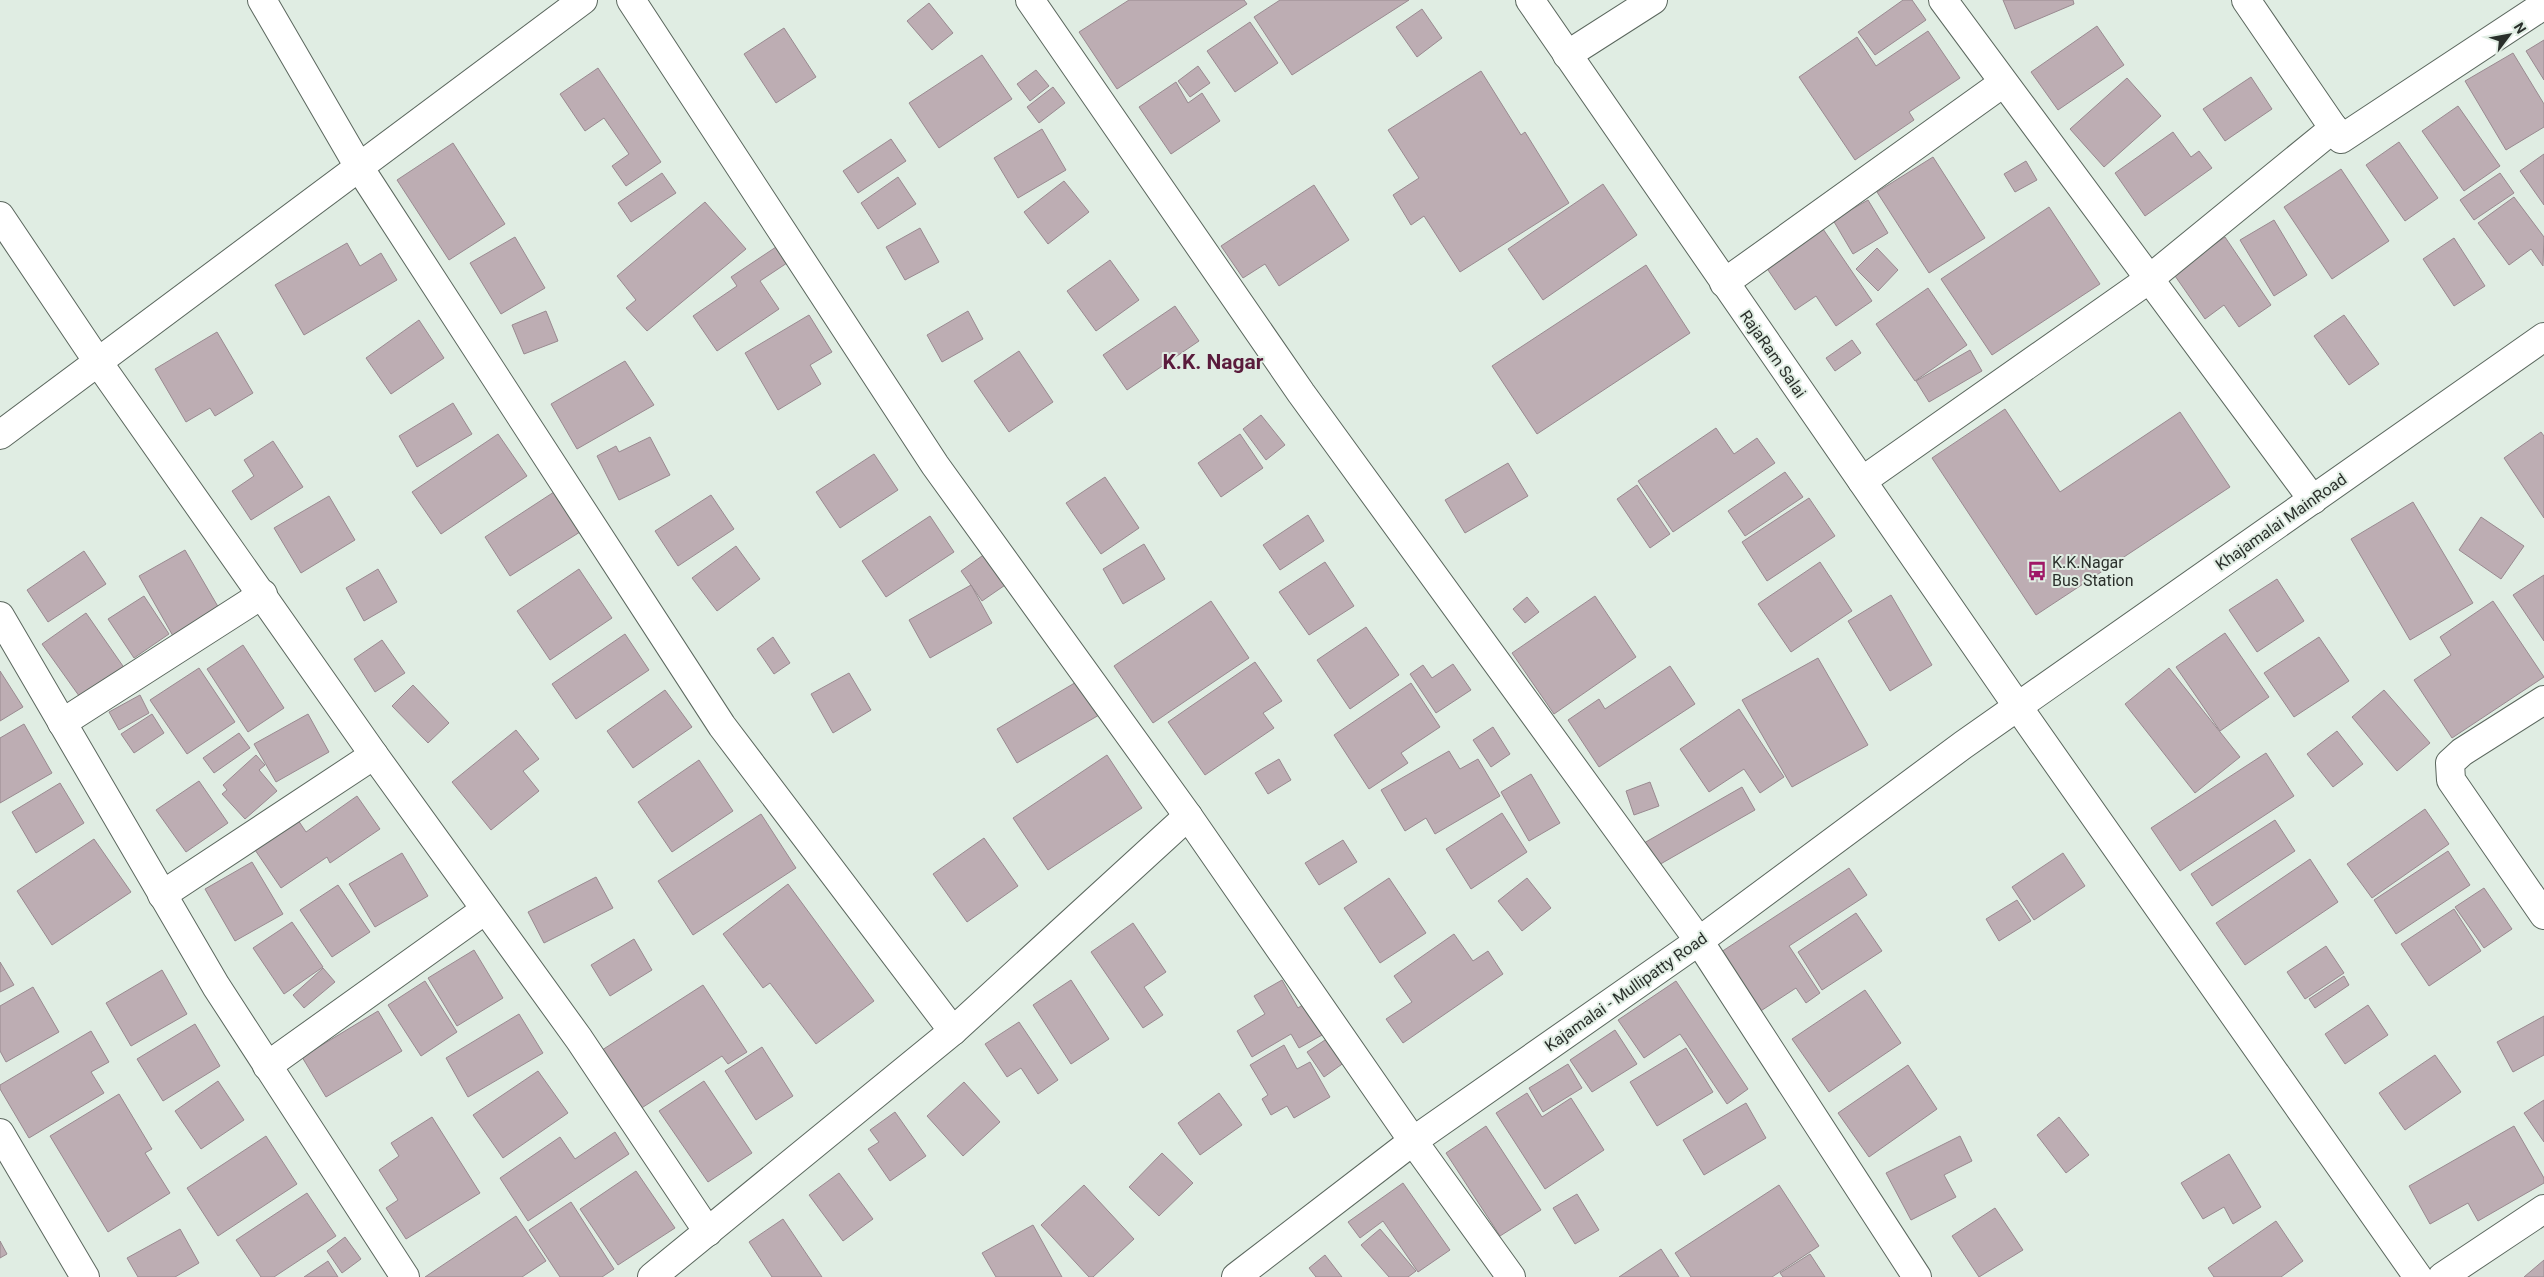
<svg xmlns="http://www.w3.org/2000/svg" width="2544" height="1277" viewBox="0 0 2544 1277" font-family="Roboto,sans-serif">
  <rect width="100%" height="100%" fill="#e0ede3"/>
  <g fill="#bdadb3" stroke="#998a90">
    <path d="M1129,0H1244L1247,4L1117,89L1079,32Z"/>
    <path d="M1280,0H1409L1292,75L1254,17Z"/>
    <path d="M1903,0H1912L1926,20L1875,55L1858,32Z"/>
    <path d="M2003,0H2073L2074,4L2015,29Z"/>
    <path d="M929,3L953,33L932,50L907,21Z"/>
    <path d="M1422,9L1442,38L1417,57L1396,27Z"/>
    <path d="M1250,22L1278,63L1235,92L1207,51Z"/>
    <path d="M2097,26L2124,65L2058,110L2031,72Z"/>
    <path d="M784,28L816,77L776,103L744,54Z"/>
    <path d="M1928,31L1960,78L1909,112L1914,120L1855,160L1799,77L1857,37L1876,66Z"/>
    <path d="M2544,40V80L2526,51Z"/>
    <path d="M2513,53L2544,104V127L2506,150L2465,81Z"/>
    <path d="M982,55L1012,99L939,148L909,103Z"/>
    <path d="M1198,66L1210,83L1190,97L1178,81Z"/>
    <path d="M598,68L661,162L626,186L612,166L629,154L604,118L585,131L560,94Z"/>
    <path d="M1036,70L1049,86L1030,101L1017,84Z"/>
    <path d="M1481,71L1521,135L1525,132L1569,203L1460,272L1424,216L1411,225L1393,195L1419,178L1388,130Z"/>
    <path d="M2251,77L2272,109L2225,141L2203,109Z"/>
    <path d="M2127,78L2161,116L2104,167L2070,129Z"/>
    <path d="M1176,82L1188,103L1202,93L1220,121L1171,154L1139,107Z"/>
    <path d="M1053,87L1065,103L1039,123L1027,107Z"/>
    <path d="M2458,106L2500,166L2464,191L2422,131Z"/>
    <path d="M1042,129L1066,170L1018,198L994,158Z"/>
    <path d="M2173,132L2191,157L2199,151L2212,168L2145,216L2115,173Z"/>
    <path d="M891,139L906,161L858,193L843,171Z"/>
    <path d="M2399,142L2438,198L2405,221L2366,165Z"/>
    <path d="M453,143L505,224L449,260L397,180Z"/>
    <path d="M2544,154V205L2520,171Z"/>
    <path d="M1933,157L1985,238L1929,273L1877,192Z"/>
    <path d="M2026,161L2037,180L2015,192L2004,174Z"/>
    <path d="M2341,169L2389,241L2332,279L2284,207Z"/>
    <path d="M662,173L676,193L631,222L618,203Z"/>
    <path d="M2500,173L2514,193L2474,220L2460,200Z"/>
    <path d="M898,177L916,204L878,229L861,203Z"/>
    <path d="M1064,181L1089,212L1048,244L1024,212Z"/>
    <path d="M1603,184L1637,235L1543,300L1508,249Z"/>
    <path d="M1314,185L1349,240L1279,286L1265,264L1243,278L1221,246Z"/>
    <path d="M2514,197L2544,237L2543,266L2531,249L2509,265L2478,223Z"/>
    <path d="M1868,200L1888,233L1853,254L1833,220Z"/>
    <path d="M705,202L746,249L647,331L626,308L636,300L617,276Z"/>
    <path d="M2049,207L2100,284L1992,355L1941,279Z"/>
    <path d="M2274,220L2307,275L2274,296L2240,240Z"/>
    <path d="M920,228L939,262L905,280L886,247Z"/>
    <path d="M1823,229L1872,301L1836,326L1816,296L1795,310L1766,267Z"/>
    <path d="M515,237L545,288L501,314L470,263Z"/>
    <path d="M2225,237L2271,305L2239,327L2224,305L2205,319L2173,273Z"/>
    <path d="M2454,238L2485,286L2454,306L2423,259Z"/>
    <path d="M347,243L360,266L381,253L397,280L304,335L275,285Z"/>
    <path d="M776,247L787,263L760,281L779,309L717,351L693,316L737,286L731,277Z"/>
    <path d="M1877,248L1898,270L1878,291L1856,269Z"/>
    <path d="M1110,260L1139,300L1096,331L1067,291Z"/>
    <path d="M1646,265L1690,333L1537,434L1492,366Z"/>
    <path d="M1928,288L1967,345L1915,381L1876,324Z"/>
    <path d="M1175,306L1199,341L1127,390L1103,355Z"/>
    <path d="M546,311L558,341L524,354L512,325Z"/>
    <path d="M968,311L983,339L942,362L927,335Z"/>
    <path d="M809,315L832,352L810,365L821,384L778,410L745,353Z"/>
    <path d="M2344,315L2379,364L2349,385L2314,336Z"/>
    <path d="M419,320L444,358L391,394L366,358Z"/>
    <path d="M217,332L253,393L215,416L210,408L186,422L155,369Z"/>
    <path d="M1852,340L1861,353L1835,371L1826,358Z"/>
    <path d="M1970,350L1982,371L1929,402L1916,381Z"/>
    <path d="M1019,351L1053,402L1009,432L974,381Z"/>
    <path d="M625,361L654,405L577,449L551,404Z"/>
    <path d="M453,403L472,434L417,467L399,436Z"/>
    <path d="M2005,409L2060,492L2180,412L2230,487L2036,615L1932,458Z"/>
    <path d="M1261,415L1285,445L1266,460L1243,429Z"/>
    <path d="M1716,428L1734,454L1757,438L1775,463L1673,532L1638,481Z"/>
    <path d="M2541,432L2544,436V518L2504,458Z"/>
    <path d="M498,434L527,476L441,534L412,492Z"/>
    <path d="M1240,434L1263,468L1221,497L1198,463Z"/>
    <path d="M650,437L670,475L619,500L597,456L616,446L619,452Z"/>
    <path d="M273,441L303,487L251,520L232,491L254,476L244,460Z"/>
    <path d="M874,454L898,490L840,528L816,492Z"/>
    <path d="M1508,463L1528,496L1465,533L1445,500Z"/>
    <path d="M1785,472L1803,497L1745,536L1728,511Z"/>
    <path d="M1105,477L1139,528L1101,554L1066,503Z"/>
    <path d="M1637,485L1670,534L1650,548L1617,499Z"/>
    <path d="M554,492L580,532L510,576L485,537Z"/>
    <path d="M711,495L734,529L678,566L655,531Z"/>
    <path d="M329,496L355,540L301,573L274,528Z"/>
    <path d="M1809,498L1835,536L1767,581L1742,542Z"/>
    <path d="M2413,502L2473,603L2410,640L2351,539Z"/>
    <path d="M1308,515L1324,541L1280,570L1263,545Z"/>
    <path d="M930,516L954,552L886,597L862,561Z"/>
    <path d="M2481,517L2524,546L2501,579L2459,550Z"/>
    <path d="M1144,544L1165,579L1123,604L1103,569Z"/>
    <path d="M736,546L760,579L717,611L692,578Z"/>
    <path d="M185,550L220,610L173,636L139,576Z"/>
    <path d="M84,551L106,584L48,622L27,590Z"/>
    <path d="M989,551L1011,581L982,601L961,571Z"/>
    <path d="M1325,562L1354,606L1309,635L1279,592Z"/>
    <path d="M1820,562L1852,611L1791,652L1758,604Z"/>
    <path d="M378,569L397,602L364,621L346,588Z"/>
    <path d="M579,569L612,618L550,660L517,611Z"/>
    <path d="M2544,575V641L2513,595Z"/>
    <path d="M2277,579L2304,621L2257,652L2229,610Z"/>
    <path d="M971,585L992,623L930,658L909,620Z"/>
    <path d="M1891,595L1932,665L1890,691L1848,621Z"/>
    <path d="M144,596L169,634L134,658L108,619Z"/>
    <path d="M1595,596L1636,657L1554,714L1512,653Z"/>
    <path d="M1527,597L1539,612L1525,623L1513,609Z"/>
    <path d="M1211,601L1249,658L1153,723L1114,666Z"/>
    <path d="M2493,601L2544,677L2452,738L2414,680L2451,655L2440,637Z"/>
    <path d="M86,613L125,669L82,700L42,644Z"/>
    <path d="M1366,627L1399,675L1350,709L1317,660Z"/>
    <path d="M2225,633L2269,697L2220,731L2176,667Z"/>
    <path d="M625,634L649,670L576,719L552,684Z"/>
    <path d="M773,637L790,663L774,674L757,649Z"/>
    <path d="M2319,637L2349,681L2294,717L2264,673Z"/>
    <path d="M382,640L405,673L375,692L354,659Z"/>
    <path d="M243,645L284,708L248,732L207,669Z"/>
    <path d="M1818,658L1868,745L1792,787L1742,700Z"/>
    <path d="M1255,662L1282,701L1263,713L1274,728L1205,775L1168,722Z"/>
    <path d="M1453,664L1471,690L1436,713L1410,674L1423,665L1432,678Z"/>
    <path d="M1670,666L1695,704L1599,767L1568,720L1599,699L1605,709Z"/>
    <path d="M199,668L235,722L187,754L150,700Z"/>
    <path d="M2169,668L2240,757L2195,793L2125,704Z"/>
    <path d="M0,671L23,707L0,721Z"/>
    <path d="M849,673L871,710L833,733L811,694Z"/>
    <path d="M1078,681L1099,715L1017,763L997,729Z"/>
    <path d="M1411,683L1440,727L1401,753L1408,763L1369,789L1334,735Z"/>
    <path d="M413,685L449,723L428,743L392,706Z"/>
    <path d="M665,690L692,727L633,768L607,731Z"/>
    <path d="M2384,690L2430,743L2397,771L2352,717Z"/>
    <path d="M140,695L149,713L119,730L109,712Z"/>
    <path d="M1739,709L1784,777L1760,793L1744,769L1709,792L1680,749Z"/>
    <path d="M152,714L164,733L134,753L121,734Z"/>
    <path d="M308,714L329,752L276,782L254,744Z"/>
    <path d="M24,724L52,773L0,803V738Z"/>
    <path d="M1493,727L1510,754L1491,767L1473,740Z"/>
    <path d="M516,730L539,759L523,771L539,791L491,830L452,782Z"/>
    <path d="M2337,731L2363,764L2333,787L2307,754Z"/>
    <path d="M239,733L250,748L214,773L203,758Z"/>
    <path d="M1449,751L1460,769L1478,759L1500,796L1435,834L1426,818L1405,831L1381,790Z"/>
    <path d="M2266,753L2294,796L2180,871L2151,828Z"/>
    <path d="M256,755L265,765L259,770L277,791L245,819L222,794L227,790L223,785Z"/>
    <path d="M1107,755L1142,808L1048,870L1013,818Z"/>
    <path d="M1279,759L1291,780L1268,794L1255,773Z"/>
    <path d="M699,760L733,811L672,852L638,802Z"/>
    <path d="M1531,774L1560,823L1529,841L1501,792Z"/>
    <path d="M199,781L228,823L186,852L156,810Z"/>
    <path d="M1650,782L1659,806L1634,815L1626,791Z"/>
    <path d="M60,783L84,823L36,853L12,812Z"/>
    <path d="M1742,787L1755,810L1650,870L1637,847Z"/>
    <path d="M357,796L380,829L330,863L327,857L281,888L253,847L296,817L306,832Z"/>
    <path d="M2425,809L2449,844L2372,898L2347,864Z"/>
    <path d="M1502,813L1527,852L1471,889L1446,849Z"/>
    <path d="M761,814L796,868L693,935L658,881Z"/>
    <path d="M2275,820L2295,851L2212,906L2191,874Z"/>
    <path d="M984,838L1018,886L967,922L933,874Z"/>
    <path d="M94,839L131,892L52,945L17,891Z"/>
    <path d="M1343,840L1357,862L1319,885L1305,863Z"/>
    <path d="M2448,851L2470,885L2396,934L2374,900Z"/>
    <path d="M402,853L428,896L375,927L349,884Z"/>
    <path d="M2063,853L2085,886L2034,920L2012,887Z"/>
    <path d="M2310,859L2338,902L2245,965L2216,923Z"/>
    <path d="M252,862L283,914L235,941L205,889Z"/>
    <path d="M1849,868L1867,895L1789,946L1820,993L1806,1003L1796,988L1753,1016L1715,956Z"/>
    <path d="M596,877L613,908L544,943L528,912Z"/>
    <path d="M1389,878L1426,933L1380,963L1344,908Z"/>
    <path d="M1527,878L1551,908L1522,931L1498,901Z"/>
    <path d="M788,884L874,1001L816,1044L770,983L763,988L723,934Z"/>
    <path d="M338,885L370,932L332,957L300,910Z"/>
    <path d="M2484,888L2512,929L2484,948L2455,907Z"/>
    <path d="M2017,900L2031,921L1999,941L1986,919Z"/>
    <path d="M2454,909L2481,951L2429,986L2401,944Z"/>
    <path d="M1856,913L1882,951L1822,990L1798,952Z"/>
    <path d="M292,922L323,967L284,994L253,948Z"/>
    <path d="M1133,923L1166,972L1144,987L1163,1015L1143,1028L1091,952Z"/>
    <path d="M1454,934L1473,961L1488,951L1503,974L1403,1043L1386,1019L1412,1002L1394,976Z"/>
    <path d="M634,939L652,970L610,996L591,965Z"/>
    <path d="M2326,946L2344,973L2305,999L2287,972Z"/>
    <path d="M474,950L503,998L457,1026L428,978Z"/>
    <path d="M0,962L14,985L0,992Z"/>
    <path d="M323,968L335,982L304,1008L293,995Z"/>
    <path d="M162,970L187,1014L131,1046L106,1003Z"/>
    <path d="M2344,976L2349,985L2315,1008L2309,999Z"/>
    <path d="M1071,980L1109,1039L1071,1064L1033,1005Z"/>
    <path d="M1282,980L1298,1008L1304,1004L1322,1035L1299,1048L1291,1034L1252,1057L1237,1031L1265,1014L1254,996Z"/>
    <path d="M425,981L457,1032L421,1056L388,1005Z"/>
    <path d="M1676,981L1748,1089L1727,1104L1680,1034L1644,1058L1618,1020Z"/>
    <path d="M703,985L747,1052L728,1064L722,1056L637,1111L599,1052Z"/>
    <path d="M33,987L59,1032L6,1062L0,1051V1006Z"/>
    <path d="M1865,990L1901,1043L1829,1092L1792,1039Z"/>
    <path d="M2368,1005L2388,1035L2345,1064L2325,1034Z"/>
    <path d="M378,1011L402,1051L326,1097L302,1057Z"/>
    <path d="M519,1014L543,1053L468,1097L446,1058Z"/>
    <path d="M2544,1016V1055L2513,1072L2497,1042Z"/>
    <path d="M1019,1022L1058,1080L1038,1094L1021,1068L1007,1077L985,1044Z"/>
    <path d="M195,1024L220,1066L163,1101L137,1059Z"/>
    <path d="M1615,1030L1637,1064L1592,1092L1570,1060Z"/>
    <path d="M91,1031L109,1062L91,1072L104,1093L29,1138L0,1089V1085Z"/>
    <path d="M1328,1038L1345,1062L1324,1077L1307,1052Z"/>
    <path d="M1284,1045L1297,1069L1310,1062L1330,1097L1294,1118L1287,1106L1271,1115L1262,1099L1268,1095L1250,1065Z"/>
    <path d="M762,1047L793,1096L756,1120L725,1071Z"/>
    <path d="M1686,1048L1713,1092L1657,1126L1630,1082Z"/>
    <path d="M2435,1055L2461,1092L2405,1130L2379,1093Z"/>
    <path d="M1568,1064L1582,1088L1543,1112L1529,1088Z"/>
    <path d="M1908,1065L1937,1109L1869,1157L1838,1113Z"/>
    <path d="M538,1071L568,1113L503,1158L473,1115Z"/>
    <path d="M218,1081L244,1120L201,1149L175,1111Z"/>
    <path d="M704,1081L752,1153L708,1182L659,1111Z"/>
    <path d="M964,1082L1000,1122L963,1156L927,1116Z"/>
    <path d="M1219,1093L1242,1125L1200,1155L1178,1123Z"/>
    <path d="M1527,1093L1542,1117L1571,1098L1604,1150L1545,1189L1496,1113Z"/>
    <path d="M119,1094L152,1149L145,1153L170,1193L108,1232L50,1136Z"/>
    <path d="M2544,1100V1142L2524,1113Z"/>
    <path d="M1746,1103L1766,1138L1704,1175L1683,1140Z"/>
    <path d="M895,1112L926,1156L890,1181L868,1149L879,1142L870,1130Z"/>
    <path d="M432,1117L480,1193L406,1239L386,1208L398,1200L379,1170L399,1156L391,1143Z"/>
    <path d="M2059,1117L2089,1155L2066,1173L2037,1135Z"/>
    <path d="M1486,1126L1541,1210L1500,1236L1446,1153Z"/>
    <path d="M2514,1126L2544,1178V1183L2478,1221L2468,1203L2430,1224L2409,1186Z"/>
    <path d="M615,1132L629,1154L528,1221L500,1178L560,1137L575,1159Z"/>
    <path d="M266,1136L297,1184L218,1236L187,1188Z"/>
    <path d="M1960,1136L1972,1161L1944,1175L1956,1197L1911,1220L1886,1173Z"/>
    <path d="M1162,1153L1193,1183L1159,1216L1129,1187Z"/>
    <path d="M2229,1154L2261,1207L2233,1224L2224,1207L2203,1219L2181,1183Z"/>
    <path d="M636,1171L675,1228L618,1265L580,1209Z"/>
    <path d="M839,1173L873,1219L843,1241L809,1195Z"/>
    <path d="M1403,1183L1450,1250L1418,1272L1383,1221L1360,1238L1348,1222Z"/>
    <path d="M1084,1185L1134,1239L1093,1277H1089L1041,1225Z"/>
    <path d="M1779,1185L1819,1246L1772,1277H1691L1675,1253Z"/>
    <path d="M307,1193L336,1236L274,1277H261L236,1240Z"/>
    <path d="M1577,1194L1599,1230L1575,1244L1553,1208Z"/>
    <path d="M571,1202L614,1269L602,1277H560L529,1230Z"/>
    <path d="M1995,1208L2023,1250L1979,1277L1952,1236Z"/>
    <path d="M516,1216L546,1261L522,1277H425Z"/>
    <path d="M783,1219L822,1277H772L749,1242Z"/>
    <path d="M2276,1221L2303,1261L2281,1277H2214L2208,1268Z"/>
    <path d="M1033,1225L1062,1277H996L982,1253Z"/>
    <path d="M180,1229L199,1263L175,1277H138L127,1258Z"/>
    <path d="M1380,1229L1416,1271L1408,1277H1389L1361,1245Z"/>
    <path d="M345,1237L361,1259L342,1273L327,1251Z"/>
    <path d="M0,1241L7,1254L0,1258Z"/>
    <path d="M1661,1249L1679,1277H1619Z"/>
    <path d="M1810,1254L1825,1277H1783L1780,1273Z"/>
    <path d="M1325,1255L1342,1277H1316L1309,1268Z"/>
    <path d="M2544,1260V1277H2524Z"/>
    <path d="M328,1261L338,1277H304Z"/>
  </g>
  <g fill="none" stroke-linecap="round" stroke-linejoin="round">
    <defs>
      <g id="minor">
        <path d="M262,0L359,167L722,726L953,1031"/>
        <path d="M631,0L935,465L1188,816L1413,1141L1511,1277"/>
        <path d="M1030,0L1301,393L1699,941L1917,1277"/>
        <path d="M1943,0L2313,500"/>
        <path d="M2246,0L2341,139L2544,5"/>
        <path d="M1567,55L1653,0"/>
        <path d="M0,216L98,362L374,755L579,1039L708,1232"/>
        <path d="M1724,283L2003,83"/>
        <path d="M0,435L583,0"/>
        <path d="M1862,481L2148,280L2334,128"/>
        <path d="M0,616L216,986L405,1277"/>
        <path d="M2544,700L2462,752L2450,763L2451,780L2544,915"/>
        <path d="M2018,707L2418,1277"/>
        <path d="M62,723L263,594"/>
        <path d="M162,895L374,755"/>
        <path d="M267,1066L485,910"/>
        <path d="M0,1133L85,1277"/>
        <path d="M652,1277L953,1031L1188,816"/>
        <path d="M2442,1277L2544,1209"/>
      </g>
      <path id="tertiary" d="M1530,0L2018,707"/>
      <path id="secondary" d="M1236,1277L1413,1141L1699,941L1963,745L2544,337"/>
    </defs>
    <use href="#minor" stroke="#5b675e" stroke-width="30"/>
    <use href="#tertiary" stroke="#5b675e" stroke-width="30"/>
    <use href="#secondary" stroke="#5b675e" stroke-width="30"/>
    <use href="#minor" stroke="#fff" stroke-width="28"/>
    <use href="#tertiary" stroke="#fff" stroke-width="28"/>
    <use href="#secondary" stroke="#fff" stroke-width="28"/>
  </g>
  <defs>
    <symbol id="bus-bare" viewBox="-9 -9 18 18"><path d="M-5-6H5V4H4V6H2V4H-2V6H-4V4H-5ZM-3.5-4V0h7V-4ZM-3.5 1.2v1.5H-2V1.2ZM2 1.2v1.5H3.5V1.2Z" fill="#9f1766" stroke="#e0ede3" stroke-width="2.5" paint-order="stroke"/></symbol>
  </defs>
  <g fill-rule="evenodd">
    <use href="#bus-bare" x="2023" y="557" width="28" height="28"/>
  </g>
  <g text-anchor="middle" dominant-baseline="central" stroke-width="4" stroke-linejoin="round" paint-order="stroke">
    <g font-size="16" fill="#2a2f2b" stroke="#e0ede3">
      <text transform="translate(1773 354) rotate(55)">RajaRam Salai</text>
      <text transform="translate(2281 522) rotate(-35)">Khajamalai MainRoad</text>
      <text transform="translate(1626 992) rotate(-35)">Kajamalai - Mullipatty Road</text>
    </g>
    <g font-size="16" fill="#2a2f2b" stroke="#e0ede3" text-anchor="start">
      <text x="2052" y="562">K.K.Nagar<tspan x="2052" dy="18">Bus Station</tspan></text>
    </g>
    <g font-size="21" font-weight="bold" fill="#5a1b3c" stroke="#e0ede3">
      <text x="1213" y="362">K.K. Nagar</text>
    </g>
  </g>
  <g transform="translate(2509 35) rotate(58)" stroke="#e0ede3" stroke-width="4" paint-order="stroke">
  <path d="M0-4L9 19L0 12L-9 19Z" fill="#2a2f2b"/>
  <text y="-8" font-size="14" font-weight="bold" text-anchor="middle" fill="#2a2f2b">N</text>
  </g>
</svg>
